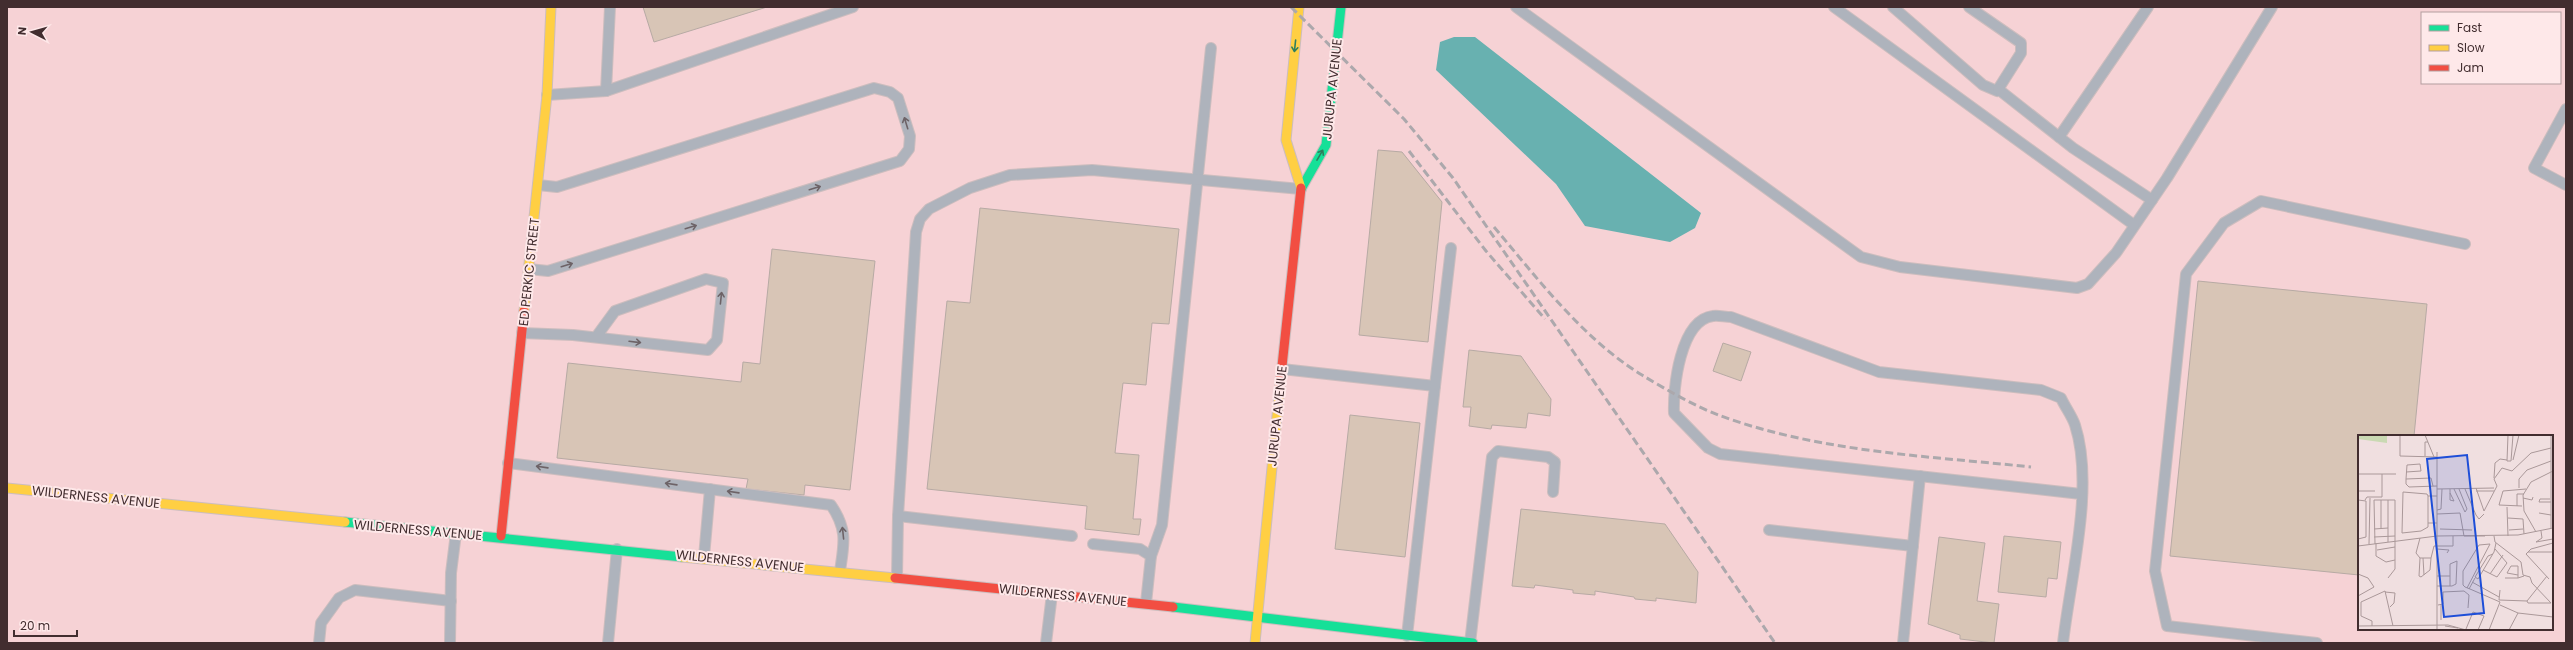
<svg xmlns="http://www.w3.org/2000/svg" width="2573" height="650" viewBox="0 0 2573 650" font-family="Poppins,sans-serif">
  <rect width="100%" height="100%" fill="#f0dfe0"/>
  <path fill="#f6d2d5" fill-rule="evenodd" d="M7,7H2566V643H7ZM2422,13H2560V83H2422ZM2359,436H2552V629H2359Z"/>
  <path fill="#68b1b0" d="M1454,37H1475L1701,213L1695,228L1670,242L1585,226L1556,184L1436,70L1440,42Z"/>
  <g fill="#d8c5b6" stroke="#b7aaa4">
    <path d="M643,7H767L654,42Z"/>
    <path d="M1378,150L1402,152L1442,202L1428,342L1359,335Z"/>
    <path d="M980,208L1179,229L1169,324L1152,323L1146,385L1123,383L1115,453L1139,455L1133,519H1141L1139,535L1085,529L1087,506L927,489L947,301L970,303Z"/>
    <path d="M772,249L875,261L850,490L805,485L804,495L746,489L748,479L557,458L568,363L741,382L743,362L760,364Z"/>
    <path d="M2198,281L2427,304L2414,436H2359V575L2170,556Z"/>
    <path d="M1723,343L1751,352L1741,381L1713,371Z"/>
    <path d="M1469,350L1521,356L1551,399L1550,416L1528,413L1526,428L1492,425L1491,429L1469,426L1471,407H1463Z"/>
    <path d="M1350,415L1420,423L1405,557L1335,549Z"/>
    <path d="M1521,509L1665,524L1698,572L1696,603L1656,598V601L1635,599L1634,597L1595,591V595L1573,593V590L1535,585L1534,588L1512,586Z"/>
    <path d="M2004,536L2061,542L2057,579L2048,578L2046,597L1998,592Z"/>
    <path d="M1939,537L1985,543L1977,601L1999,604L1994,643L1960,639V635L1928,624Z"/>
  </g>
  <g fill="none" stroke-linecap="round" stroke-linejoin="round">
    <defs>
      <g id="lane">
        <path d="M1516,7L1861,257L1900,267L2077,288L2088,284L2116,253L2167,178L2272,7"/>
        <path d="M1834,7L2134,225"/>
        <path d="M1893,7L1983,85L1997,91L2021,53V43L1969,7"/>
        <path d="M1998,89L2073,148L2152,200"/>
        <path d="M606,91L610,7"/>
        <path d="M547,95L606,91L853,7"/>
        <path d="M2566,109L2534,168L2566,185"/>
        <path d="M2059,137L2148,7"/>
        <path d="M529,269L548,271L900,161L909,149L910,136L898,98L890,92L874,88L557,187L538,185"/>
        <path d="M522,333L573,335L708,350L717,340L723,283L706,279L615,311L596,337"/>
        <path d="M1282,369L1435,386L1407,636"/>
        <path d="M1435,386L1451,248"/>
        <path d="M508,463L831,505C848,530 844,544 840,571"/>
        <path d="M898,516L1072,536"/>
        <path d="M1769,530L1913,546"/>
        <path d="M1093,544L1140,549L1151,556L1146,603"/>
        <path d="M1151,556L1162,525L1211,48"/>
        <path d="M704,557L710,489"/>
        <path d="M897,577L898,516L916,232L920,219L929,209L970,188L1010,175L1092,170L1301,189"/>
        <path d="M319,643L321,623L339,598L355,590L451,601"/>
        <path d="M450,643L451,573L456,533"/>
        <path d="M608,643L617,549"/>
        <path d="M1046,643L1052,594"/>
        <path d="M1470,643L1492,457L1498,451L1548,457L1555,462L1553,492"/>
        <path d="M1903,643L1920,476"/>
        <path d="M2063,643C2070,579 2095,487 2075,425C2072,416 2065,407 2061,398L2041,390L1879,372L1731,317C1725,317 1718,315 1713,316C1680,320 1673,388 1674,413L1708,448L1720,454L2081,494"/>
        <path d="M2317,643L2167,626L2155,571L2186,274L2224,223L2261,201L2465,244"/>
      </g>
      <g id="fast">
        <path d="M1301,189L1326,145L1341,7"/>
        <path d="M345,522L682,557"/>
        <path d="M1173,607L1473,643"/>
      </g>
      <g id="slow">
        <path d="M1299,7L1286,140L1301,188"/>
        <path d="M524,311L547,95L551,7"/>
        <path d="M7,488L345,522"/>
        <path d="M682,557L895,578"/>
        <path d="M1255,643L1280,385"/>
      </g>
      <g id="jam">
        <path d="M1280,385L1301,188"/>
        <path d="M501,536L524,311"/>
        <path d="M895,578L1173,607"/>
      </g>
    </defs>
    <use href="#lane" stroke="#ccbdbe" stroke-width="12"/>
    <use href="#fast" stroke="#ccbdbe" stroke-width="11"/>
    <use href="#slow" stroke="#ccbdbe" stroke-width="11"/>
    <use href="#jam" stroke="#ccbdbe" stroke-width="11"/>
    <use href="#lane" stroke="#aeb3bc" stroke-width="10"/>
    <use href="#fast" stroke="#16e098" stroke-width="9"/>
    <use href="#slow" stroke="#ffcf43" stroke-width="9"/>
    <use href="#jam" stroke="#f24e42" stroke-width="9"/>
    <g stroke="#aca8ac" stroke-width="3" stroke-dasharray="8 4" stroke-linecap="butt">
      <path d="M1291,7L1404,119L1453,178L1775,643"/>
      <path d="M1409,151L1486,251L1545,319"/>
      <path d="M1494,227C1538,279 1583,339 1642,375C1665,389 1696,407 1721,416C1820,452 1927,456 2031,467"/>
    </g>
  </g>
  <defs><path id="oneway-shaft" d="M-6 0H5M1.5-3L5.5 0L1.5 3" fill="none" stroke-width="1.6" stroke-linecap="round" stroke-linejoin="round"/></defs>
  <g stroke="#2e7e5e">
    <use href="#oneway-shaft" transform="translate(1295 46) rotate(96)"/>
    <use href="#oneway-shaft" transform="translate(1320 155) rotate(-60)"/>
  </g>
  <g stroke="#6d6367">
    <use href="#oneway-shaft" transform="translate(906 123) rotate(-107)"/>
    <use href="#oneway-shaft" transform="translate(815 188) rotate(-17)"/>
    <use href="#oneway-shaft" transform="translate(691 227) rotate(-17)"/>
    <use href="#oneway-shaft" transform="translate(567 265) rotate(-17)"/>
    <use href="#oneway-shaft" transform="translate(721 298) rotate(-84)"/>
    <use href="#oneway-shaft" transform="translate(635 342) rotate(7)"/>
    <use href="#oneway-shaft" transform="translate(542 467) rotate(-172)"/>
    <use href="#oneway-shaft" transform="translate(671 484) rotate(-172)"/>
    <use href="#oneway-shaft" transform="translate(733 492) rotate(-172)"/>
    <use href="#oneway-shaft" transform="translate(843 533) rotate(-96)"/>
  </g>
  <g text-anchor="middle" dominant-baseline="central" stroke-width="4" stroke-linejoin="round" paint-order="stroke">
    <g font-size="13" fill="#422d2f" stroke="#fee8e9">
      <text transform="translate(1332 89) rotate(-84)">JURUPA AVENUE</text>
      <text transform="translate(529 272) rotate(-84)">ED PERKIC STREET</text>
      <text transform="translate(1277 416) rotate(-84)">JURUPA AVENUE</text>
      <text transform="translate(96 497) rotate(6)">WILDERNESS AVENUE</text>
      <text transform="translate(418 530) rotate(5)">WILDERNESS AVENUE</text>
      <text transform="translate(740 561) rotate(6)">WILDERNESS AVENUE</text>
      <text transform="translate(1063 595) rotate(6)">WILDERNESS AVENUE</text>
    </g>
  </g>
  <g transform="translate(2358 435)">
    <rect width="195" height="195" fill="#f0dfe0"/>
    <path d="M0,0H29V8L0,4Z" fill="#cad9b3"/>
    <path fill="none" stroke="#aa9899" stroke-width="1" d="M42,0V21L79,22M67,0L76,22M150,0L149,26H153L155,0M79,17V195M67,21V7H70M155,25L161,0M48,37L63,36L62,29L49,30L48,44V49L51,52L79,51M0,39H24V62H9L7,65M24,39H38M136,43L137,28L142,24L149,25M48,44L73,43L75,51M118,53L126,76L139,51L136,44L144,33L154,36L173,18L193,13M161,53V44L169,35L193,26M79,54L136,53M92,54V65L96,66L92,58M96,54L107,77L109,74L101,54M107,54L118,80L121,84L126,79M0,56H17M118,56H136M70,61L69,59L45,57L44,98L63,96L70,92V88M165,63L174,65L175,62M192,64H182L181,67H193M0,65L8,66V102L0,104M30,65V107M159,71V59H166M164,71L141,70L145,56L168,54M149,72L150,101M79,75L83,74L84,54M181,78L193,80M79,79L102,78L106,101M150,83L165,84L166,99M79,88H70V61H79M23,93V65M193,93V0M16,94L30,93M82,94L114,95M151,95L165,94M183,96L184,103L178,107L195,104M178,97L166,76L165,60L173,47L195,36M106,101H127M136,101L137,107L163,127L165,140L172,142L174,148L193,168H170L169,166M16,102L37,101M62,103L58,118L62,123H73L76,111H95V101M18,108V121L28,127L37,125M11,109L12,63M17,109L16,65H37V134L30,143M0,111L79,101L160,100L195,93M79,114L91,115L89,118M19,115L37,112M170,117H195M0,118V132M62,123L61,141L63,142L72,135L73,123M65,123L66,140M125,135L139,142L149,128L137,114M0,139L10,143L16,152L0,161M132,139L145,120M160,140L149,138L153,131H160V143L166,141M79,141H92M147,143H160M120,144L136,117L138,108M120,144L117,142L130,121L135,119M191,144L168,119L173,114L195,108M114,147L141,162M79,151H94L98,149L99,126L92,129V151M109,153L132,109L121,110L105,136V150L107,152L112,154L142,167L131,195M111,154L117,143M142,155L141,165L169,166L189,141M27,157L37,158L36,168L32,172M80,170L85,169V157L106,156L111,160L110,173M83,170V185M142,170L160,178L195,182M0,191L90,190L108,195M14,191V186L3,181V167L27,156L35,191M87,191L100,193M108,194L115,177L126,181L120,195M151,195L160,178"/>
    <path fill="#1d4ed8" fill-opacity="0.15" stroke="#1d4ed8" stroke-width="2" d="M109,20L126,178L86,182L69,24Z"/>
    <rect width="195" height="195" fill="none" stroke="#422d2f" stroke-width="2"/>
  </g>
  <rect width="2573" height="650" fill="none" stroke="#422d2f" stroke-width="16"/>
  <rect x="2421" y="12" width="140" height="72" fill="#fee8e9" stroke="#b39d9f"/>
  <rect x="2429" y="25" width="20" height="6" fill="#16e098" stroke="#b39d9f"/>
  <text x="2457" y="32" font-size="12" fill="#422d2f">Fast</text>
  <rect x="2429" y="45" width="20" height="6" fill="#ffcf43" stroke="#b39d9f"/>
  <text x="2457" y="52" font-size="12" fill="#422d2f">Slow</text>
  <rect x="2429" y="65" width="20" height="6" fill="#f24e42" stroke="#b39d9f"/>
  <text x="2457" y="72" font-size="12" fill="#422d2f">Jam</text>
  <g transform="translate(32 32) rotate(276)" stroke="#fee8e9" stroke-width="3" paint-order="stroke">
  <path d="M0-3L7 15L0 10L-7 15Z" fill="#422d2f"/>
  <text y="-6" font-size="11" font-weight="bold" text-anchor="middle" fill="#422d2f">N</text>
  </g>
  <path d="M14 630v6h63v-6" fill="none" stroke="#422d2f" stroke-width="2"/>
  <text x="20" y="630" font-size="12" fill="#422d2f" stroke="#fee8e9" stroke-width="3" paint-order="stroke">20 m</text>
</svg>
